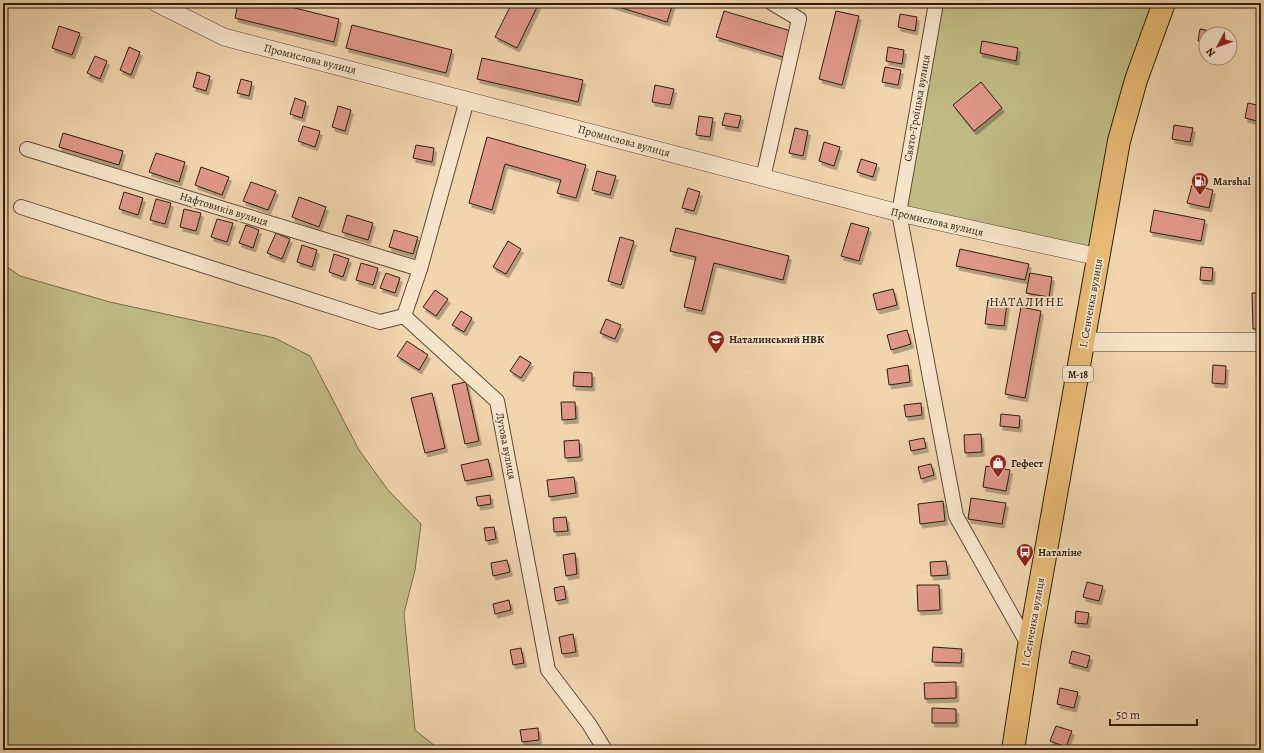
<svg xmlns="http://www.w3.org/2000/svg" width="1264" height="753" viewBox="0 0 1264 753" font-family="Alegreya,serif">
  <defs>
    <filter id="shadow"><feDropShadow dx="2.5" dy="4" stdDeviation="0" flood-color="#0004"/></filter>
  </defs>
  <rect width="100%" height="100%" fill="#f1d5ad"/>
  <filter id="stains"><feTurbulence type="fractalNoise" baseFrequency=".005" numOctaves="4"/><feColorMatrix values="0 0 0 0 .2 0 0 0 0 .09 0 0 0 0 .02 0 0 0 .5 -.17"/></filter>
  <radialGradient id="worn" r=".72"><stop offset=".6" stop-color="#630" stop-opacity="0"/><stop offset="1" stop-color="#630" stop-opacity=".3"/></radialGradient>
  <g fill="#c1bb85" stroke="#786d48">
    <path d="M936,3H1164L1099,257L899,213Z"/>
    <path d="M3,264L20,276L110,302L275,338L310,356L359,450L388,490L421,524L415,570L404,613L415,730L440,750H3Z"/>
  </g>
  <g fill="#e09888" stroke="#2e1f0a" filter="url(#shadow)">
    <path d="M238,3H275L339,19L334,42L235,18Z"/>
    <path d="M512,3H539L517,48L495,37Z"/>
    <path d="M606,3H673L667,22Z"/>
    <path d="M724,11L791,31L783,57L716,37Z"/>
    <path d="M836,11L859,16L842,85L819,79Z"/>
    <path d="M900,14L917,17L915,31L898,27Z"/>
    <path d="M352,25L452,50L446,73L346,48Z"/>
    <path d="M59,26L80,33L72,55L52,48Z"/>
    <path d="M1200,29L1216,32L1215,34H1206V42L1198,41Z"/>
    <path d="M982,41L1018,48L1016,61L980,53Z"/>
    <path d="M129,47L140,52L131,75L120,70Z"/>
    <path d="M888,47L904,50L902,64L886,61Z"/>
    <path d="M95,56L107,61L100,79L87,73Z"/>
    <path d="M482,58L583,80L578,102L477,79Z"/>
    <path d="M885,67L901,70L898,85L882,82Z"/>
    <path d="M197,72L210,76L206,91L193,87Z"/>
    <path d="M241,79L252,82L249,96L237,93Z"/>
    <path d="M981,82L1002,108L974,131L953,105Z"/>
    <path d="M655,85L674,89L670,105L652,102Z"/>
    <path d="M295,98L306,102L302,118L290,114Z"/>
    <path d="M1248,103L1261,106V122L1245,118Z"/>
    <path d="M338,106L351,110L345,131L332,127Z"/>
    <path d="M725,113L741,116L738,128L722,125Z"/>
    <path d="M699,116L713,118L710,137L696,135Z"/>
    <path d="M1174,125L1193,128L1190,142L1172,139Z"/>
    <path d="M303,126L320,131L315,147L298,141Z"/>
    <path d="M795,128L808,131L803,156L789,153Z"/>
    <path d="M63,133L123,151L119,165L59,147Z"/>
    <path d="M487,137L586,165L576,198L557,193L561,180L505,164L492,210L469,203Z"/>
    <path d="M824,142L840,147L834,166L819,161Z"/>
    <path d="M416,145L434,148L432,162L413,158Z"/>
    <path d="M156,153L185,162L179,182L149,172Z"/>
    <path d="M861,159L877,164L873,177L857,172Z"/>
    <path d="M201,167L229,177L222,195L195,185Z"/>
    <path d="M597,171L616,176L610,195L592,190Z"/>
    <path d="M251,182L276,191L268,210L243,201Z"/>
    <path d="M1192,185L1213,190L1209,208L1187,203Z"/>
    <path d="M688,188L700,192L694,211L682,208Z"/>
    <path d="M124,192L143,198L138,215L119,209Z"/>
    <path d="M299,197L326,207L319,227L292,217Z"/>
    <path d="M156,199L171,203L165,224L150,220Z"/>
    <path d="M184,209L201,213L196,231L180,227Z"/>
    <path d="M1154,210L1205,220L1201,241L1150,232Z"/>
    <path d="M347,215L373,223L368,240L342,232Z"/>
    <path d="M217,219L233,223L227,242L211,237Z"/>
    <path d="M851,223L869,228L859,261L841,256Z"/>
    <path d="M246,225L259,230L253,248L239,243Z"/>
    <path d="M676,228L789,256L783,280L714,263L702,311L684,307L696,257L670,251Z"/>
    <path d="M394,230L418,237L413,254L389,247Z"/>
    <path d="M276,233L290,239L282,259L267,253Z"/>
    <path d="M620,237L634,241L621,285L608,281Z"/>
    <path d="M508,241L521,249L506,274L493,267Z"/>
    <path d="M302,245L317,250L312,267L297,262Z"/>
    <path d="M960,249L1029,264L1025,280L956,266Z"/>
    <path d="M334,254L349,259L343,277L329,272Z"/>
    <path d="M361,263L378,268L373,285L356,280Z"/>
    <path d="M1201,267L1213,268L1212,281L1200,280Z"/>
    <path d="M386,273L400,278L395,293L380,288Z"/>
    <path d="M1030,273L1052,277L1049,297L1026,293Z"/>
    <path d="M893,289L897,305L877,310L873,294Z"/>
    <path d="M435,290L448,299L436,316L423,307Z"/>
    <path d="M1252,293H1261V329H1253Z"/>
    <path d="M988,300L1007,303L1004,326L985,324Z"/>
    <path d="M1021,307L1041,311L1025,398L1005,394Z"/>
    <path d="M461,311L472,318L464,332L452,325Z"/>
    <path d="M606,319L621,325L615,339L600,333Z"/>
    <path d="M907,330L911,344L891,350L887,335Z"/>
    <path d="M407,341L428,355L419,370L397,356Z"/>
    <path d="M520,356L531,363L521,378L510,371Z"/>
    <path d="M908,365L910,382L889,385L887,369Z"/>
    <path d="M1213,365L1226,366L1225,384L1212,383Z"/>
    <path d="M574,372L592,373V387L573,386Z"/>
    <path d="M466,382L479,441L465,444L452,385Z"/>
    <path d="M432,393L445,448L425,453L411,398Z"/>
    <path d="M561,402H575L576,419L562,420Z"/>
    <path d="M921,403L922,415L906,417L904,405Z"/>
    <path d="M1001,414L1020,416L1019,428L1000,426Z"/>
    <path d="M981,434L982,452L965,453L964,435Z"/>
    <path d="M924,438L926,448L911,451L909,441Z"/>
    <path d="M579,440L580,457L565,458L564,441Z"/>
    <path d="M488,459L492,476L465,481L461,465Z"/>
    <path d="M931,464L934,475L921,479L918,467Z"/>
    <path d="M986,466L1010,470L1006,491L983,487Z"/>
    <path d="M574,477L576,493L549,497L547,480Z"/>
    <path d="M490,495L491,504L478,506L476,497Z"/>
    <path d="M971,498L1006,503L1002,524L968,519Z"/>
    <path d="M943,501L945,521L920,524L918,504Z"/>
    <path d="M566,517L568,531L554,532L553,518Z"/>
    <path d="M494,527L496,539L486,541L484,528Z"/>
    <path d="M575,553L577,574L566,576L563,555Z"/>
    <path d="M507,560L510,572L493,576L491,563Z"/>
    <path d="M946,561L948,575L931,576L930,562Z"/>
    <path d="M1087,582L1103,586L1099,601L1083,597Z"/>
    <path d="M917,585H939L940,610L918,611Z"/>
    <path d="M564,586L566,599L556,601L554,588Z"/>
    <path d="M509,600L511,610L495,614L493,604Z"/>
    <path d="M1076,611L1089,613L1087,624L1075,623Z"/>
    <path d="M573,634L576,652L562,654L559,637Z"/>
    <path d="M933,647L962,649L961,663L932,662Z"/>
    <path d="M521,648L524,663L513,665L510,650Z"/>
    <path d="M1072,651L1090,656L1087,668L1069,663Z"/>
    <path d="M956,682V698L925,699L924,683Z"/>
    <path d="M1060,688L1078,692L1074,708L1057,704Z"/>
    <path d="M932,708L956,709V723H932Z"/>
    <path d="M1056,726L1072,731L1066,747L1050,741Z"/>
    <path d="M538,728L539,740L522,742L520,730Z"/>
  </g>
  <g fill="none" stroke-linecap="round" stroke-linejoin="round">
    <defs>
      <g id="minor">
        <path d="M936,3L899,213L956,516L1029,646"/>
        <path d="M467,100L420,269L404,316L497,401L548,670L589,724L605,750"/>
        <path d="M27,149L420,269"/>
        <path d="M763,178L799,19L772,3"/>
        <path d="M21,207L380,322L404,316"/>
      </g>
      <path id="tertiary" d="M156,3L224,37L899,213L1099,257"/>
      <path id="secondary" d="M1084,342H1261"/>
      <path id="trunk" d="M1013,750L1029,646L1119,141L1136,80L1164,3"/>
    </defs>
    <use href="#minor" stroke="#5f4c33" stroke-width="16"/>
    <use href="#tertiary" stroke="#5f4c33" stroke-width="18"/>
    <use href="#secondary" stroke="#2e1f0a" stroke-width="20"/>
    <use href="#trunk" stroke="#2e1f0a" stroke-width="24"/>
    <use href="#minor" stroke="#f6e4ca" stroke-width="14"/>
    <use href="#tertiary" stroke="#f6e4ca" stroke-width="17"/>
    <use href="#secondary" stroke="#f6e4ca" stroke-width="19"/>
    <use href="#trunk" stroke="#e8ba76" stroke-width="22"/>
  </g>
  <defs>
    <symbol id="fuel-pin" viewBox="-11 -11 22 30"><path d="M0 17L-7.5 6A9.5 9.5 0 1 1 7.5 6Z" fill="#8f2418" stroke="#f6e4ca"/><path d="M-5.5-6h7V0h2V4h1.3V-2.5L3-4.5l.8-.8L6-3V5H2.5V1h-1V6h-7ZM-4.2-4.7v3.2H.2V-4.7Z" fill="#fff"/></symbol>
    <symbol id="school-pin" viewBox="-11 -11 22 30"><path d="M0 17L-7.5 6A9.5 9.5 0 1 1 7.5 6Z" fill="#8f2418" stroke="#f6e4ca"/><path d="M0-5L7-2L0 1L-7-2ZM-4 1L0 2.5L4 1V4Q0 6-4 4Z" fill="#fff"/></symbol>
    <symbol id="shop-pin" viewBox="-11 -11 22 30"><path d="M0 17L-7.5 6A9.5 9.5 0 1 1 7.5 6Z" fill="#8f2418" stroke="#f6e4ca"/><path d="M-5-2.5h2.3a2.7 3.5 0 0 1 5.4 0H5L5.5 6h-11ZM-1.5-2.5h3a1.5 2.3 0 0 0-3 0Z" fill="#fff"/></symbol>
    <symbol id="bus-pin" viewBox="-11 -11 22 30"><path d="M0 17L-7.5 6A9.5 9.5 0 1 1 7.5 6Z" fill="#8f2418" stroke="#f6e4ca"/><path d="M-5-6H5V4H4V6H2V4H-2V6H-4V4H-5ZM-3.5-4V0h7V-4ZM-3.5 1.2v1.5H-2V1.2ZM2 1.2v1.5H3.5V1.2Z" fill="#fff"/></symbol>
  </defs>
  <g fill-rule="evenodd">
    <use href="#fuel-pin" x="1190" y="171" width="20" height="27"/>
    <use href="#school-pin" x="706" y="329" width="20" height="27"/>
    <use href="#shop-pin" x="988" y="453" width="20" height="27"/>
    <use href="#bus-pin" x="1015" y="542" width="20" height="27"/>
  </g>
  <g text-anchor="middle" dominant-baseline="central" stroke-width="3.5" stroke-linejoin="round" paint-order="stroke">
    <rect fill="#f6e4ca" stroke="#6a5a44" stroke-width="1" x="1063" y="366" width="30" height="16" rx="3"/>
    <g font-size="10" font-weight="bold" fill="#2e1f0a">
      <text x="1078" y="374">М-18</text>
    </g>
    <g font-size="11" fill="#2e1f0a" stroke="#f6e4ca">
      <text transform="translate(310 59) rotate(14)">Промислова вулиця</text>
      <text transform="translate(917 108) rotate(-80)">Свято-Троїцька вулиця</text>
      <text transform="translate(624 141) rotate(15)">Промислова вулиця</text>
      <text transform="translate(224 209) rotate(17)">Нафтовиків вулиця</text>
      <text transform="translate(937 222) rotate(13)">Промислова вулиця</text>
      <text transform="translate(1091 303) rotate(-80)">І. Сенченка вулиця</text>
      <text transform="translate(506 446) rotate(79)">Лугова вулиця</text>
      <text transform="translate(1033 622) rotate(-80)">І. Сенченка вулиця</text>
    </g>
    <g font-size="11" font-weight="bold" fill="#2e1f0a" stroke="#f6e4ca" text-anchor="start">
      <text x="1213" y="181">Marshal</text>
      <text x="729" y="339">Наталинський НВК</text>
      <text x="1011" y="463">Гефест</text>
      <text x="1038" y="552">Наталіне</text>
    </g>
    <g font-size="13" letter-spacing="1" fill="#2e1f0a" stroke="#f6e4ca">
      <text x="1027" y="301">НАТАЛИНЕ</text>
    </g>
  </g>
  <rect width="1264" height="753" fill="none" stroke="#f1d5ad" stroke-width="16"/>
  <rect x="4" y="4" width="1256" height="745" fill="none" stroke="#2e1f0a" stroke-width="2"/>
  <rect x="8" y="8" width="1248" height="737" fill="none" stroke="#2e1f0a"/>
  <g transform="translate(1218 46) rotate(229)"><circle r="19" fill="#f6e4ca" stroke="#a6957d"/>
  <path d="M0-3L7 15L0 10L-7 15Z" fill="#8f2418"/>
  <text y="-6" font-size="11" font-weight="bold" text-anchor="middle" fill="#2e1f0a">N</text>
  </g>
  <path d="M1110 719v6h87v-6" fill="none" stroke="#2e1f0a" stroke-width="2"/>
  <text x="1116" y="719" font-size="12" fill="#2e1f0a" stroke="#f6e4ca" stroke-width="3" paint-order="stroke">50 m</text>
  <rect width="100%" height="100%" filter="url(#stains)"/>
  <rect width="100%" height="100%" fill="url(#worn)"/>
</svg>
